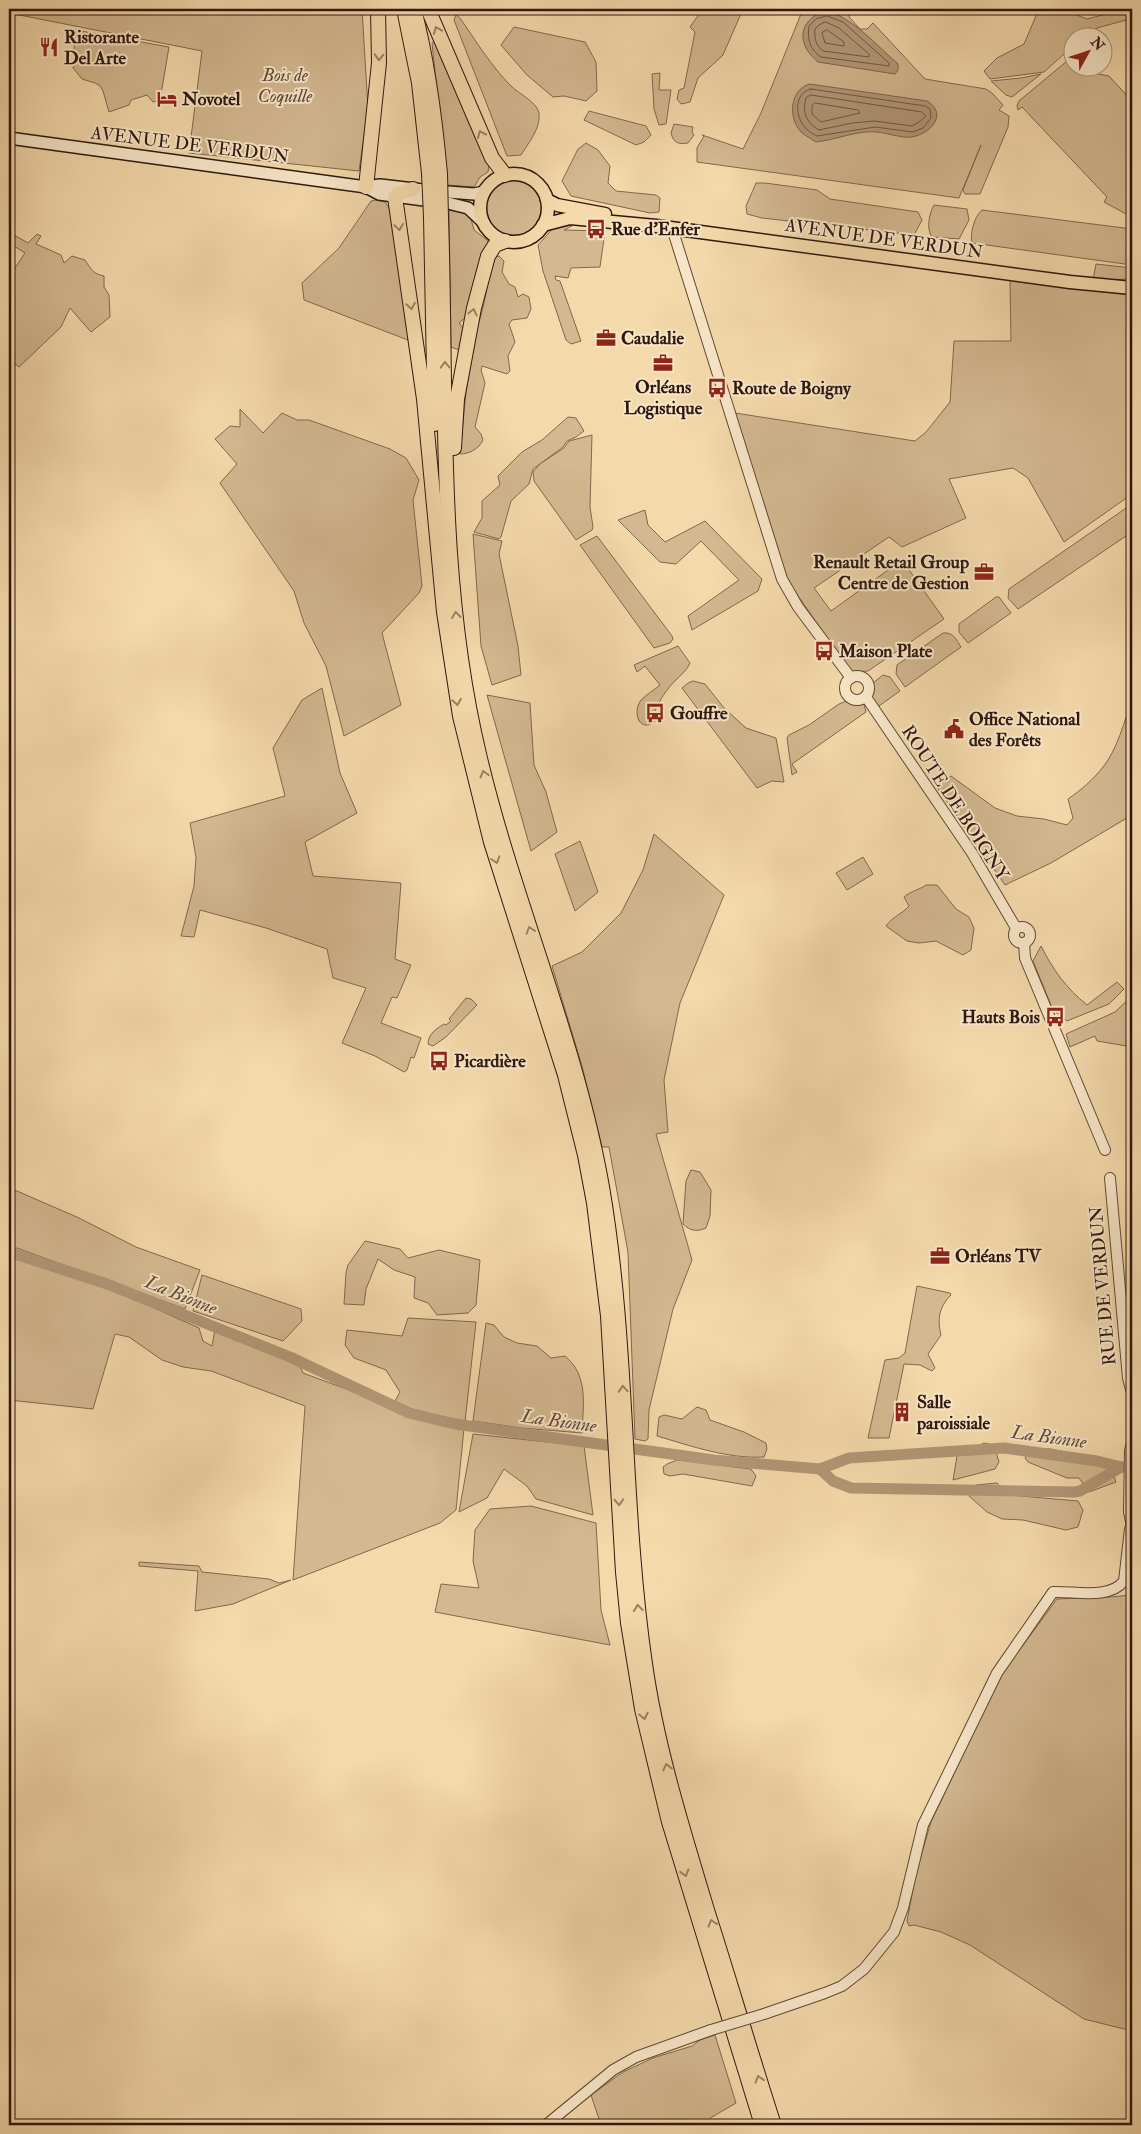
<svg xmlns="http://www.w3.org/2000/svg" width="1141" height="2134" viewBox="0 0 1141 2134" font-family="'IM FELL Double Pica',serif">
  <rect width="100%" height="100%" fill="#f4d9ab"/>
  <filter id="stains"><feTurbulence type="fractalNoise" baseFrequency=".004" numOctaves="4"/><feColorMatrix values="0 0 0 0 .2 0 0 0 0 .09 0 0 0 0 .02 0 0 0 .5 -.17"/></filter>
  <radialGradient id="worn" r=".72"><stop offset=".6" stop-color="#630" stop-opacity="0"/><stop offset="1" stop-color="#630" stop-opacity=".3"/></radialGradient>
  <g fill="#d3b890" stroke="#81684f">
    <path d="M9,9H362L368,108L359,171L189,153L202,51L9,13Z"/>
    <path d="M703,9H743L723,55L698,78L690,102L681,104L677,99L679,90L684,88L695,32L690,27Z"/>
    <path d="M803,9H851L849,17L860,29H867L873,23L925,79L986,89L992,93L1003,105L999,110L1009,116L1008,127L980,194H965L963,190L981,145L959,198L697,162V148L704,136L702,135L743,149L761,113Z"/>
    <path d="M1039,9H1061L1087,19L1125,9H1132V16L1130,19L1097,28L1092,31L1090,27L1085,31L1080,30L1076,34L1078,37L1074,38L1073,46L1044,72L990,79L984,71L997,58L1024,44Z"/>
    <path d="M456,15L460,18C476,41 491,66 511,86C519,94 537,102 539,113C541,128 529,142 521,155L507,156L454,20Z"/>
    <path d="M514,27L585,42L596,62L597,91L586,101L564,96L553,97L527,75L501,45Z"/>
    <path d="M75,30L169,47L160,100L153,102L147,95L131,100L129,105L109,112L103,91L100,86L95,83L82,79L73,68Z"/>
    <path d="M437,39L489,165L488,172L480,177L474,187L447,185L432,43Z"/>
    <path d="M1073,56L1074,68H1088L1094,73L1109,76L1132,101V215H1128L1104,202L1107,197L1022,107L1018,110L1017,106L1019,101Z"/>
    <path d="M660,73L659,90H671L666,124L659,125L654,109L652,74Z"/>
    <path d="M1041,74L1012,97L1006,95L991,81L1021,78Z"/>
    <path d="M589,111L646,126L651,135L644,142L636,145L584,120Z"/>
    <path d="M674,124L693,127L692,132L694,135L688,143C678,145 673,142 671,133Z"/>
    <path d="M586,143L598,150L610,166L608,183L616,191L656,195L660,198L659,212L650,213L571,196L562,181L578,149Z"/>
    <circle cx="514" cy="207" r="30"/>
    <path d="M756,183H765L817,190L830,199L918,212L922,220L914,235L762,218L747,214L746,206Z"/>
    <path d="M376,200L385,202L391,211L413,342L304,300L302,283L339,248L371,201Z"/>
    <path d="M934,205L967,209L969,220L959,239L932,237C926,229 929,214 934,205Z"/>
    <path d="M449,210L464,211L470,215L474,230L487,240L489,244L466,317L459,323L464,329L459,350L451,347Z"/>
    <path d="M982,210L1132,229V265L972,243C970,233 974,217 982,210Z"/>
    <path d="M561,224L572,226L564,230L605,231L600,267L571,268L568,278L555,276L556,280L560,281L581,341L571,344L566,340L543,271L538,245L555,226Z"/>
    <path d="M9,232L28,243L37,234L41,236L36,244L61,255L64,263L72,256L85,260C91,269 93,274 104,276V287L109,295L110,317L91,332L70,308L61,327L19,367L9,359V277L25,253L9,243Z"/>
    <path d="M499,256L504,261L502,272L509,284L515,287L518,297L523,294L529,297L531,309L527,318L512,320L509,324L515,342L508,356L510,371L507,374L482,366L481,370L485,383L475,427L481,434L483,440C479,449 469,454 460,454L466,392L477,326C482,319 490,271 493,258Z"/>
    <path d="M1096,264L1132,268V279L1093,280Z"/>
    <path d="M1010,280L1132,295V494L1064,542L1028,478L1013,468L949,479L966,518L902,547L889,537L814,588L831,611L902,560L944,619L868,671L851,672L785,577L735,413L915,441L926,432L950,402L954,341H1011Z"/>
    <path d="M240,409L263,433L282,413L297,420H309L390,449L406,458L419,480L413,500L422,586L419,593L382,633L401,705L344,736L326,666L304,623L294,591L220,483L237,464L215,439L230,426L240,427Z"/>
    <path d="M568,417L576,418L584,431L576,437L567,441L563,447L533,469L529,484L511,501L501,537L499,539L474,532L482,518V501L500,485L498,476L522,452L542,440Z"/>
    <path d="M592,435L590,507L593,527L592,530L576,540L534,481L533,472L540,464L564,448L569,441Z"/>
    <path d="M1132,504V532L1018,609L1008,598L1009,589Z"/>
    <path d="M645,510L648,525L665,542L705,521L762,579L758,591L692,630L688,616L739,580L701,541L676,564L660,562L618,520Z"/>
    <path d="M473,534L502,541L499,554L518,646L521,675L492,685L481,646Z"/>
    <path d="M597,536L672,636L673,639L670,643L654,648L580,545Z"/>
    <path d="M996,597H999L1011,613L968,643L959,632V624Z"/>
    <path d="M943,633C953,632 956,639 961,647L905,687L896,674L897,665Z"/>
    <path d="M678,646L690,663C687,670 682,674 677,679C667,688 658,702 654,714L657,716L654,722C639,733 632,712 641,700C646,695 654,690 660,685L645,666L637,672L634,665Z"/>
    <path d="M883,675L890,677L900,691L876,708L870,696L873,683Z"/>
    <path d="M693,681L705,684L724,708L746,728L776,738L784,782L772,781L757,788L682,688L688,683Z"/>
    <path d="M322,688L340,773L357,813L305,842L313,876L401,883L395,959L411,965L397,998L392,997L381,1023L421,1038L414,1058L411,1057L407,1070L404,1072L375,1056L342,1043L366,988L333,978L327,949L266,928L200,910L194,937L181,936L194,886L196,857L190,823L285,796L273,748L302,700Z"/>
    <path d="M487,695L530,703L534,765L546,792L557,832L531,851Z"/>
    <path d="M1132,699V815L1051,863L1005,885L936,786L951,776L995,808L1017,816L1044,819L1067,825L1073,818L1068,799C1081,790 1093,780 1103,767C1117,750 1125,720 1132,699Z"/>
    <path d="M849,700L864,704L866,712L792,764L797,772L792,775L787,738L789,735L809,725L839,704Z"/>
    <path d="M654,834L724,895L680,1003L664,1080L668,1132L656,1134L692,1260L673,1309L649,1410L648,1439L645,1441L635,1439L628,1252L609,1147H602L582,1066L552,966L582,952L621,913L643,870Z"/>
    <path d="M580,841L598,892L575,911L555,854Z"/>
    <path d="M863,857L873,874L847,890L836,873Z"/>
    <path d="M926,885H937L956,909L969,917L974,928L971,950L963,955L936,941L919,943L907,941L886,926C892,917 902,914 909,906L904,897C911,891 919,890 926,885Z"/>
    <path d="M1041,946C1053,970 1067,989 1087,1005L1117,982L1124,989L1109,1004L1067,1021L1053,1010L1033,961Z"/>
    <path d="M1132,996V1047L1097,1041L1095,1036L1070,1047L1066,1034L1115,1012Z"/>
    <path d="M466,998L471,999L477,1005L446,1037L433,1046L428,1044C428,1034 436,1029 444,1024L446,1025L451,1021L449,1019Z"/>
    <path d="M691,1170L700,1172L711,1190L710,1216L706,1228C697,1232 690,1231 683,1224L686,1181Z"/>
    <path d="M9,1190L17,1191L79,1218L136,1247L200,1270L185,1309L17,1248L10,1250L11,1256L107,1284V1287L199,1328L203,1341L212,1346L215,1329L298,1362L303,1373L392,1406L464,1428L456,1510L440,1523L293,1580L305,1406L211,1371L183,1367L162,1360L129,1337L115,1334L93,1409L9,1400Z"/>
    <path d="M365,1241L400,1249L408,1258L439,1250L480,1260L476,1305L468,1313L437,1315L428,1303L414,1298L415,1277L394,1270L378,1259L366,1289L364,1305L344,1304L346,1273L348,1265Z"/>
    <path d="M202,1275L301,1309L302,1321L283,1341L193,1311Z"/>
    <path d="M917,1286L950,1293L951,1295C939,1307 937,1319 941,1335L928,1354L935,1368L932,1371L920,1365L904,1364L889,1438H868L885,1360L899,1358L905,1353Z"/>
    <path d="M408,1318L476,1322L465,1422L412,1409L395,1401L400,1392L386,1370L354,1358L345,1345L347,1330L402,1336Z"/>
    <path d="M486,1323L494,1325L504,1337L517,1343L537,1346L551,1358L565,1356C589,1376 583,1405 582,1433L522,1428L473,1421Z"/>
    <path d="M697,1407L706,1410L710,1420L744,1432L766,1443L767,1449L764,1457C728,1459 691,1446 657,1436L659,1417L664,1415L682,1419Z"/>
    <path d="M473,1434L584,1446L593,1515L536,1499L527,1486L504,1469L487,1498L459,1512Z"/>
    <path d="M984,1443L994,1445L999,1462L995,1469L953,1480L957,1456Z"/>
    <path d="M1030,1449H1051L1109,1461L1116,1482L1089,1492L1079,1478H1067L1028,1462L1025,1458Z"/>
    <path d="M677,1460L751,1469L756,1476L752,1486L683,1474L670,1476L664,1474L663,1467L667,1464Z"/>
    <path d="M997,1483L1009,1495L1078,1501L1083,1510L1078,1527L1066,1530L1023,1520L1002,1519L987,1512L969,1496L976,1485Z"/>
    <path d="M531,1506L596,1523L601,1610L610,1645L435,1612L441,1584L479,1588L473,1561L475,1530L490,1509Z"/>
    <path d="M139,1562L199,1566L202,1572L269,1579L279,1583L291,1580L233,1604L195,1611L198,1571L139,1566Z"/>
    <path d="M1132,1595V2031L1084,2019L970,1945L941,1932L914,1925L909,1926L907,1921L916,1873L931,1822L1001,1675L1057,1599L1110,1597Z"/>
    <path d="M715,2035L736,2103L712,2117L703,2125H601L591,2095L623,2072L653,2058L692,2046L700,2040Z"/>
  </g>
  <g fill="#b19776" stroke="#7d644c">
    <path d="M824,11C850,14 878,47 898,64V70L895,74L818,62C796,44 798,21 824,11Z"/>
    <path d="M810,84L927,101C947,113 933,131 916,136C905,140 889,133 877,132C857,130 836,140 816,142C811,139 806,136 802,133C787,118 790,89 810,84Z"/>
  </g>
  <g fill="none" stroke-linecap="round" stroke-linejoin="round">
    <g stroke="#705742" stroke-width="1">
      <path d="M827,16L843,22L889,63V66L821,57C810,50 807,39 809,26L816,19Z"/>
      <path d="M826,22L839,28L869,54V57L823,51C816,46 814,38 815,29L819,25Z"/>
      <path d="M827,30L844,42V46L825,43L822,33Z"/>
      <path d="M811,89L925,106L930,109L931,118L923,128L913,132L875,127L817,136C813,134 807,131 804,126C795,115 794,93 811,89Z"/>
      <path d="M811,95L922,112L926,116L919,122L912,126L874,121L852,123L819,130C806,122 802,113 806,98Z"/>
      <path d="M815,103L858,110L860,113L821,122L812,114V106Z"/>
    </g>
    <g stroke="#b19776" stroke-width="11">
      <path d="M9,1252L107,1284L290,1357L409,1413L455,1424L714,1460L820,1469L849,1458L1004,1448L1097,1461L1121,1467H1132"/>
      <path d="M820,1469L833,1481L851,1488L1075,1492L1080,1491L1121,1467"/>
    </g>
    <defs>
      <g id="tertiary">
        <path d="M672,228L782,579L798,607L851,678"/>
        <circle cx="857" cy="688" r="12"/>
        <path d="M866,697L972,853L1016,928"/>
        <circle cx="1022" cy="935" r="8"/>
        <path d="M1024,943L1025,958L1105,1150"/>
        <path d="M1110,1178L1128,1378L1132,1393"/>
        <path d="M1132,1443L1130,1451L1129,1512L1132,1526"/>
        <path d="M764,2014L825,1993L842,1986L864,1969L894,1932L903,1908L923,1825L997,1673L1053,1592C1075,1591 1109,1600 1124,1581L1130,1529L1132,1527"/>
        <path d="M546,2125L613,2070L636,2057L711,2030"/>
      </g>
      <g id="secondary">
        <path d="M9,138L366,187L380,185L423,190"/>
        <path d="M366,187L379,194L424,200"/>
        <path d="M448,192L474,194L484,192"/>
        <path d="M448,203L468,208L484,223"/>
      </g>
      <g id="primary">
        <circle cx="514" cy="208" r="34"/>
        <path d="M547,200L557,205L605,214"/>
        <path d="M543,225L570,218L656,226L1070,282L1132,288"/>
      </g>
      <g id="trunk">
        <path d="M404,9L419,83L429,173"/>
        <path d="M414,9C428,63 435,118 440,174"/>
        <path d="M428,9L492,158L505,175"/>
        <path d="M366,187L379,63L378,9"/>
        <path d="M413,189L399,193L395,197L424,399L444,612L460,716L491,842L565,1075L585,1155L594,1203L608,1316L623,1572L628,1623L642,1709L669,1822L762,2125"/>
        <path d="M431,217L435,424"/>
        <path d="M441,218C447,397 437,579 479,754C513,900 576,1039 602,1187C629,1344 622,1506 645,1664C657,1748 683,1830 707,1910C730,1982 751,2054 774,2125"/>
        <path d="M454,448L457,399L474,308L488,256L495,245L505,241"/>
      </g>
    </defs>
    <use href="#tertiary" stroke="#604835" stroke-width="12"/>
    <use href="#secondary" stroke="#2f170e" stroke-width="14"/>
    <use href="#primary" stroke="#2f170e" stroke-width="15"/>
    <use href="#trunk" stroke="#2f170e" stroke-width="16"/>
    <use href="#tertiary" stroke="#f8e6c8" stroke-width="10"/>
    <use href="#secondary" stroke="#f8e6c8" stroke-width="11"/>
    <use href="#primary" stroke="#f4d9ab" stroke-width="12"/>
    <use href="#trunk" stroke="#f4d9ab" stroke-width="14"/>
    <defs>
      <path id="tertiary-bridge" d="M711,2030L764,2014"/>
      <g id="trunk-bridge">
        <path d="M429,173L431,217"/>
        <path d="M440,174L441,218"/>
      </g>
    </defs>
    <use href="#tertiary-bridge" stroke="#604835" stroke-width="12" stroke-linecap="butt"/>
    <use href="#trunk-bridge" stroke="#2f170e" stroke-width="16" stroke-linecap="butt"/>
    <use href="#tertiary-bridge" stroke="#f8e6c8" stroke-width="10"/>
    <use href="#trunk-bridge" stroke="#f4d9ab" stroke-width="14"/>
  </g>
  <defs><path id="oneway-chevron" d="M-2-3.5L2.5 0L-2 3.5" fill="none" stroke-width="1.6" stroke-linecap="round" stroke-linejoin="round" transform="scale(1.25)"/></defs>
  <g stroke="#9b8264">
    <use href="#oneway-chevron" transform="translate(437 30) rotate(-112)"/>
    <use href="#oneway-chevron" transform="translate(379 57) rotate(92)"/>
    <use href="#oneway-chevron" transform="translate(481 134) rotate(-114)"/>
    <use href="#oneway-chevron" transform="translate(399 227) rotate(82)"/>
    <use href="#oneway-chevron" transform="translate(411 306) rotate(81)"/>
    <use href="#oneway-chevron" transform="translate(473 312) rotate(-77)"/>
    <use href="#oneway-chevron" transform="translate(445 365) rotate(-91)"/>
    <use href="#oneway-chevron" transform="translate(456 615) rotate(-97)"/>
    <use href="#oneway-chevron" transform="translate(457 702) rotate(81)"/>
    <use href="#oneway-chevron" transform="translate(484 774) rotate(-105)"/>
    <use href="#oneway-chevron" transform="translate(496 860) rotate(72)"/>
    <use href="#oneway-chevron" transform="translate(530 930) rotate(-108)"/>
    <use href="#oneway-chevron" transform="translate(623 1389) rotate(-94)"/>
    <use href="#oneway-chevron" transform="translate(619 1502) rotate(87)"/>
    <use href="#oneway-chevron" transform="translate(638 1608) rotate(-96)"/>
    <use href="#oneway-chevron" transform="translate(644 1716) rotate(78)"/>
    <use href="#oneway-chevron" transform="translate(667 1767) rotate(-103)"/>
    <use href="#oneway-chevron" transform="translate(685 1873) rotate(73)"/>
    <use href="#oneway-chevron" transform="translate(712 1923) rotate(-107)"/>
    <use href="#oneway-chevron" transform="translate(759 2079) rotate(-107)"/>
  </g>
  <defs>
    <symbol id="restaurant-bare" viewBox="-9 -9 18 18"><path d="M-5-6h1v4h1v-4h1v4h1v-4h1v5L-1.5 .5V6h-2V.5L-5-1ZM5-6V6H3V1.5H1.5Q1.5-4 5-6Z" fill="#8f2418" stroke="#f8e6c8" stroke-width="2.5" paint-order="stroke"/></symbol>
    <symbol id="hotel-bare" viewBox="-9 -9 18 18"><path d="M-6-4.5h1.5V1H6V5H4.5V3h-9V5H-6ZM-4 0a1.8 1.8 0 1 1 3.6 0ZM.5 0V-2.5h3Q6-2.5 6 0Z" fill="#8f2418" stroke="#f8e6c8" stroke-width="2.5" paint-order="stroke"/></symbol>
    <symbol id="bus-bare" viewBox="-9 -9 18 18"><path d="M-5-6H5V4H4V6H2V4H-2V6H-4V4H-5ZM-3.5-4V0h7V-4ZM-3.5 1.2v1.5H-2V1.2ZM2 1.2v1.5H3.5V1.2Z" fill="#8f2418" stroke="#f8e6c8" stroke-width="2.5" paint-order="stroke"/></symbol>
    <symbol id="office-bare" viewBox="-9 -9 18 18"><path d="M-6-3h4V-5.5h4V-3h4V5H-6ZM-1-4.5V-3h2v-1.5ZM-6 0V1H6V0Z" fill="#8f2418" stroke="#f8e6c8" stroke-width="2.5" paint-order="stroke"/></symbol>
    <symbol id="civic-bare" viewBox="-9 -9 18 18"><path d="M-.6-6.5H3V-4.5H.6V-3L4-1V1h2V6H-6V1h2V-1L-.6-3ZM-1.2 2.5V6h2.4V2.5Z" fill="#8f2418" stroke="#f8e6c8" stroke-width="2.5" paint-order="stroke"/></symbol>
    <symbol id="building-bare" viewBox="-9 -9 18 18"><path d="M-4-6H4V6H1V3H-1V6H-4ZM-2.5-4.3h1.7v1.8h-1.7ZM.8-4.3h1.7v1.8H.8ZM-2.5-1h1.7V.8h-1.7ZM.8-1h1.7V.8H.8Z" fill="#8f2418" stroke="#f8e6c8" stroke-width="2.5" paint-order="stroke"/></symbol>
  </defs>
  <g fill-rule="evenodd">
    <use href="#restaurant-bare" x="35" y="33" width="28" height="28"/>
    <use href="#hotel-bare" x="153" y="85" width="28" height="28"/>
    <use href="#bus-bare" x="582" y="215" width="28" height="28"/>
    <use href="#office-bare" x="592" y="324" width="28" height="28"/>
    <use href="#office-bare" x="649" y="349" width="28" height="28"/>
    <use href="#bus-bare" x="703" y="374" width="28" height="28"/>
    <use href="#office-bare" x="970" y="558" width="28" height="28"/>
    <use href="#bus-bare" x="810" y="637" width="28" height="28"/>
    <use href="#bus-bare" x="641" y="699" width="28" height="28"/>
    <use href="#civic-bare" x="940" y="715" width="28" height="28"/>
    <use href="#bus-bare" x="1041" y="1003" width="28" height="28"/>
    <use href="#bus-bare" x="425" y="1047" width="28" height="28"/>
    <use href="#office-bare" x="926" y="1242" width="28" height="28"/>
    <use href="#building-bare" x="888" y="1398" width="28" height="28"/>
  </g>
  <g text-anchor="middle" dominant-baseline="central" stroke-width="4" stroke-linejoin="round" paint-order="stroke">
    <g font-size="18" font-weight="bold" fill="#2f170e" stroke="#f8e6c8" text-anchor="start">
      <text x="64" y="37">Ristorante<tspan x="64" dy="21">Del Arte</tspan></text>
      <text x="182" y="99">Novotel</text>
      <text x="611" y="229">Rue d'Enfer</text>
      <text x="621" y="338">Caudalie</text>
      <text x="663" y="387" text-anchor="middle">Orléans<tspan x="663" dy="21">Logistique</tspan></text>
      <text x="732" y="388">Route de Boigny</text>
      <text x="969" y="562" text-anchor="end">Renault Retail Group<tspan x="969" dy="21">Centre de Gestion</tspan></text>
      <text x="839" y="651">Maison Plate</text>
      <text x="670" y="713">Gouffre</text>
      <text x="969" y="719">Office National<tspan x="969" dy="21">des Forêts</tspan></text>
      <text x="1040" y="1017" text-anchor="end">Hauts Bois</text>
      <text x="454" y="1061">Picardière</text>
      <text x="955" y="1256">Orléans TV</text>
      <text x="917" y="1402">Salle<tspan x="917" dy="21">paroissiale</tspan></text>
    </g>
    <g font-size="18" font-style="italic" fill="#604735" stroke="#f8e6c8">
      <text x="285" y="75">Bois de<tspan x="285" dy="21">Coquille</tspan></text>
    </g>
    <g font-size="18" fill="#2f170e" stroke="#f8e6c8">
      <text transform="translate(190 145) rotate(7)">AVENUE DE VERDUN</text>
      <text transform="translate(884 239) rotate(8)">AVENUE DE VERDUN</text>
      <text transform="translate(955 803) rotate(57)">ROUTE DE BOIGNY</text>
      <text transform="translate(1103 1286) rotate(-95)">RUE DE VERDUN</text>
    </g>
    <g font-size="19" font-style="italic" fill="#634a38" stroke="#f8e6c8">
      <text transform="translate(181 1295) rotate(22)">La Bionne</text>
      <text transform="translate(559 1421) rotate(8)">La Bionne</text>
      <text transform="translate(1049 1437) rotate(8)">La Bionne</text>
    </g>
  </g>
  <rect width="1141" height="2134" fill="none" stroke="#f4d9ab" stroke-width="30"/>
  <rect x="10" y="10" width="1121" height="2114" fill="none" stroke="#2f170e" stroke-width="2.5"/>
  <rect x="15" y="15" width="1111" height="2104" fill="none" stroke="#2f170e"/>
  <g transform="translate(1088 52) rotate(50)"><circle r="24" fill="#f8e6c8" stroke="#a8937e"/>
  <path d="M0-4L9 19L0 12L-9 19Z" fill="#8f2418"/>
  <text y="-8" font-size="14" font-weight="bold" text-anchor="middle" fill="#2f170e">N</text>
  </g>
  <rect width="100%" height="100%" filter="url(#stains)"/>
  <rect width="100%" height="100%" fill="url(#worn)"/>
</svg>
